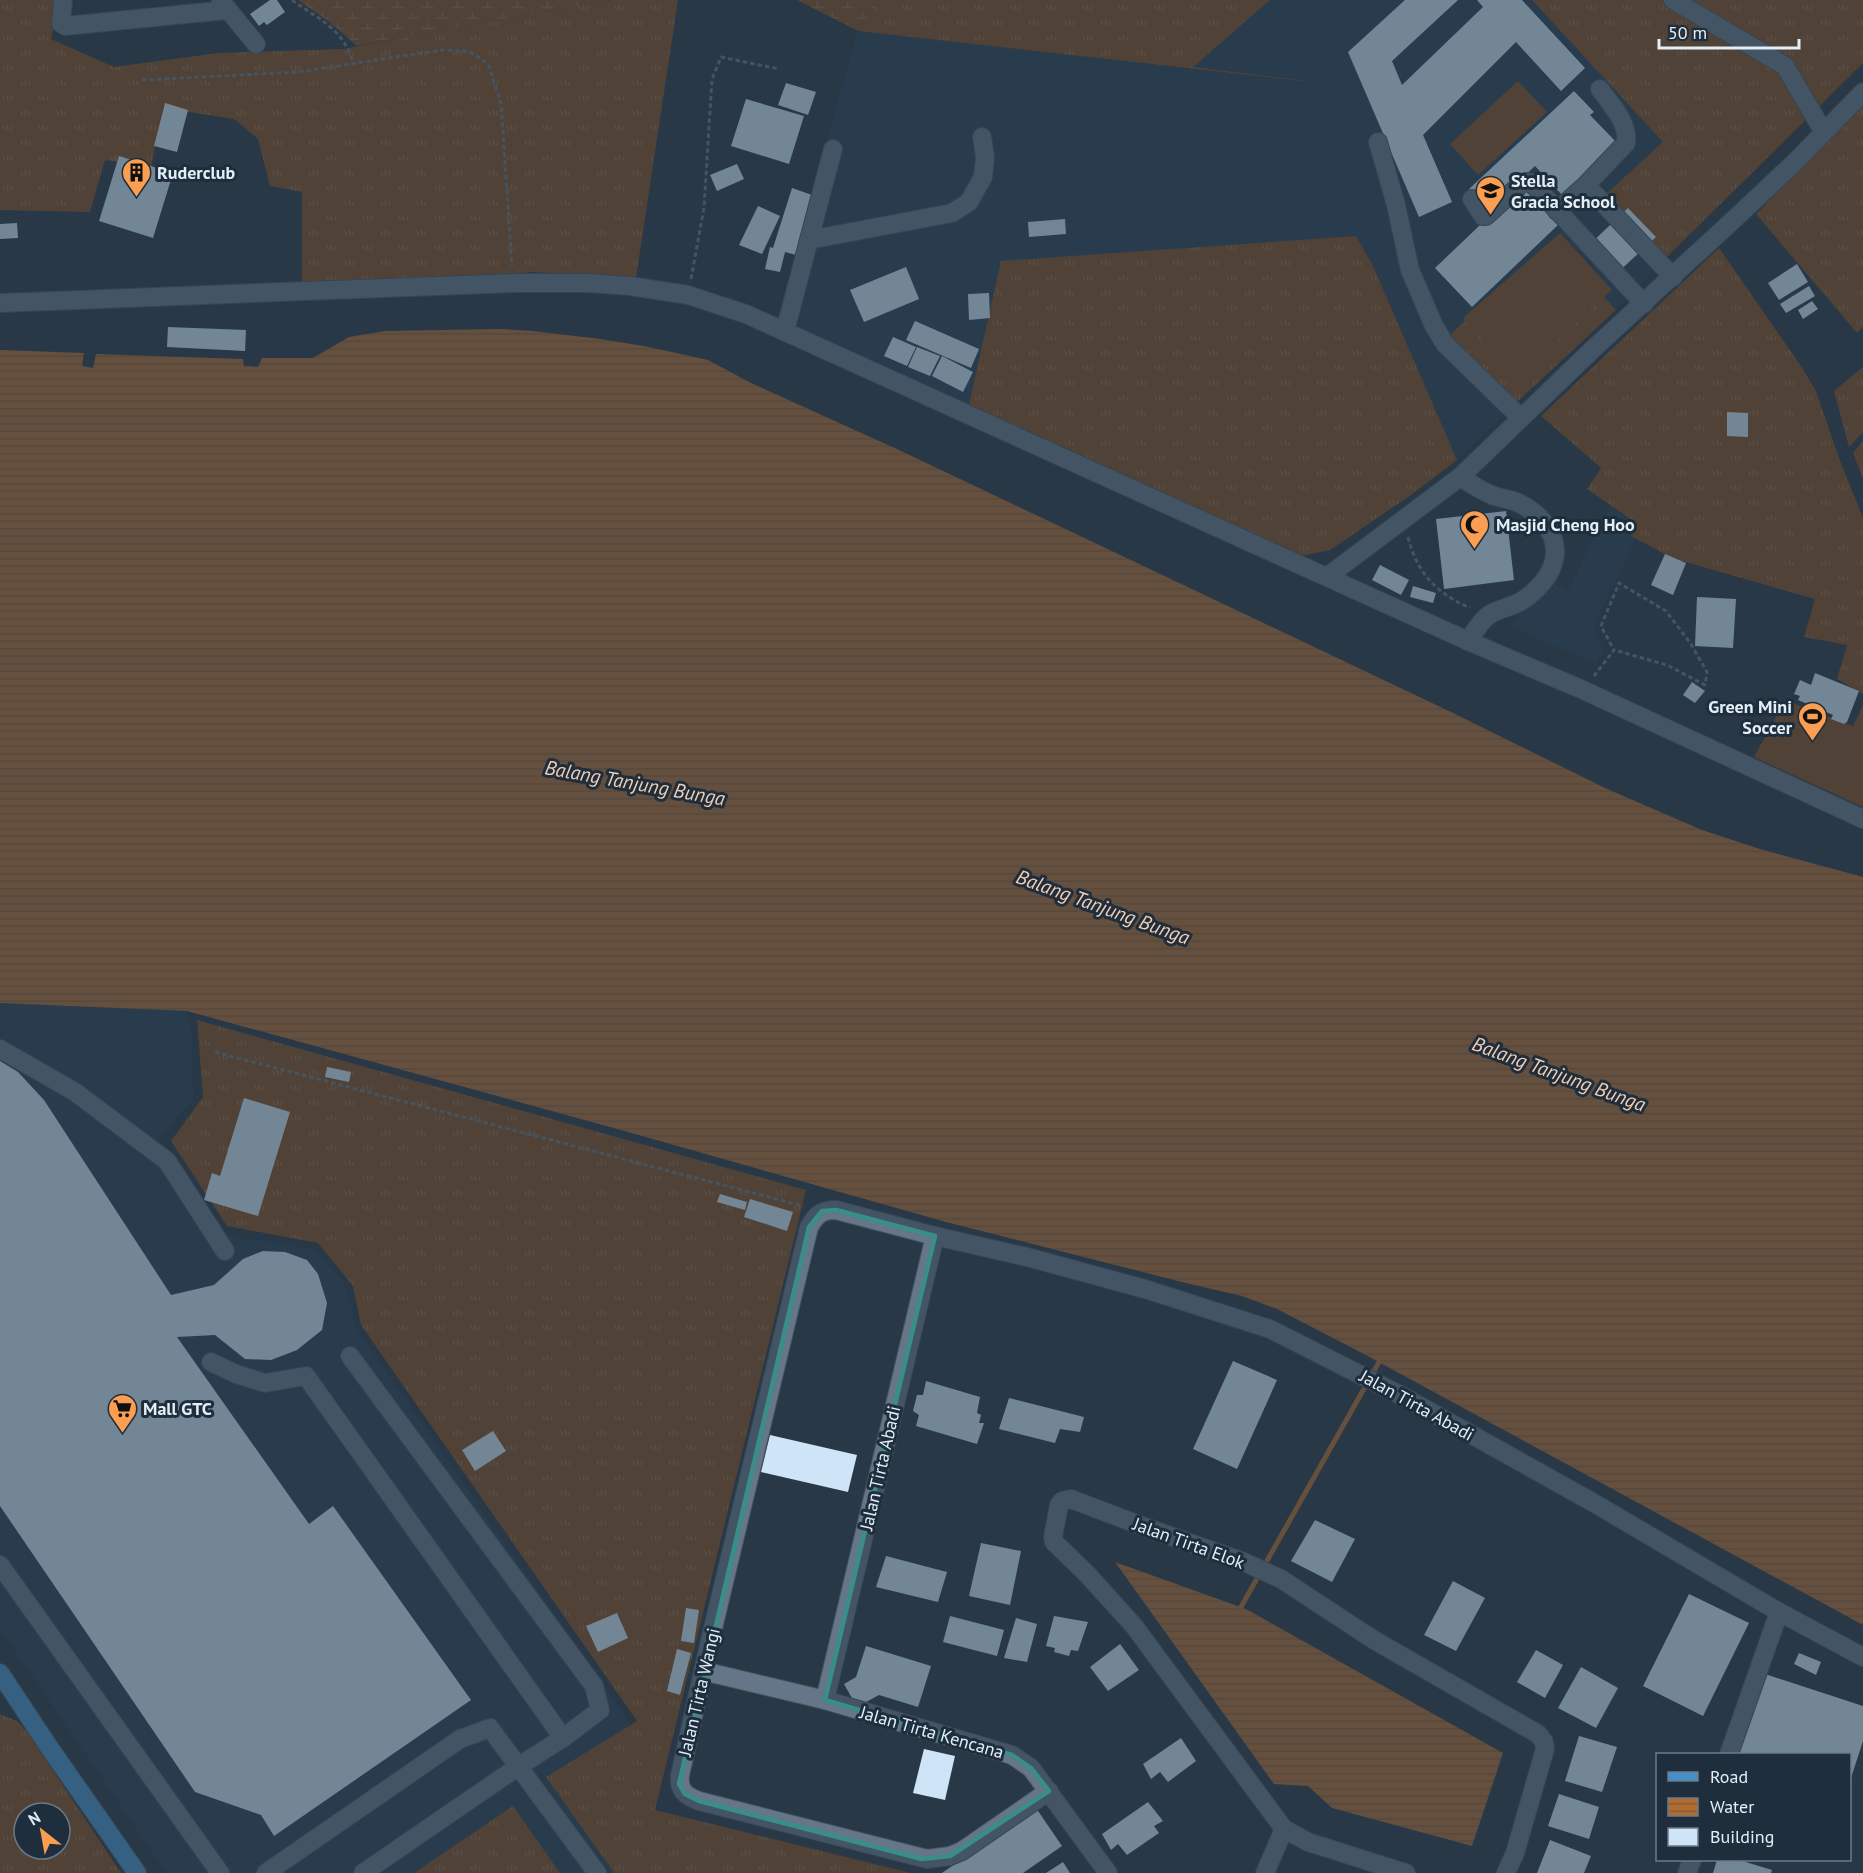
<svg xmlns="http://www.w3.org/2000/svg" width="1863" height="1873" viewBox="0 0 1863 1873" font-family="'PT Sans',sans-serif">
  <defs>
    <pattern id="grass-tufts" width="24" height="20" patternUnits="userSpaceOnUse" patternTransform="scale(1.5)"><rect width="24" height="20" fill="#814e23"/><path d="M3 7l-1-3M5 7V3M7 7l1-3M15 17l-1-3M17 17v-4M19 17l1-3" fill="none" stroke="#936844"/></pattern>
    <pattern id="wetland-marsh" width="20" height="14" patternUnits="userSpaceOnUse" patternTransform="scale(1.5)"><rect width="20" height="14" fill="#814e23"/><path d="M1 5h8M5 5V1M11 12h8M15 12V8" fill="none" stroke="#936844"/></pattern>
    <pattern id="water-rules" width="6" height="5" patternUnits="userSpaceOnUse" patternTransform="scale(1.5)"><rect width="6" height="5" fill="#b16c32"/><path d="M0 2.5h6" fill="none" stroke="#855d3c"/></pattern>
  </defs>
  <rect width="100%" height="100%" fill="#283847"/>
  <g fill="#2b4155">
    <path d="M1270,0H1532L1664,142L1606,194L1667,257L1616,310L1554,242L1515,404L1457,460L1373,266L1356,236L967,414L774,330L858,31L1241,74L1192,67Z"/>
    <path d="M1613,501L1646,517L1593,627L1604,648L1596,664L1508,625L1556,585L1568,592Z"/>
    <path d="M0,1003L187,1011L192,1039L193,1100L157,1137L221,1233L240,1239L268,1241L312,1249L341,1278L351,1305L356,1329L631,1725L546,1777L614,1873H560L513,1806L414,1873H167L0,1628Z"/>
  </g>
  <g fill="url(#grass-tufts)" fill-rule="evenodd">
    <path d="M0,0H59L51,39L114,67L218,53L344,49L430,32L612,0H678L636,278L530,272L438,288L302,285V192L270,186L258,139L234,119L163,108L151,167L105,160L90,212L0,210Z"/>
    <path d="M879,0H1270L1193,67L1331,84L858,31Z"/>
    <path d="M1532,0H1863V63L1667,257L1606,194L1663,142Z"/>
    <path d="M1863,104V327L1857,333L1756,214Z"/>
    <path d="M1356,236L1373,266L1457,460L1411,495L1330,550L1296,557L967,414L1001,261Z"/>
    <path d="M1554,241L1616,310L1515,404L1446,338Z"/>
    <path d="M1719,248L1801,366L1816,391L1839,458L1863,518V694L1837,679L1847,645L1804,637L1815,599L1672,558L1631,536L1635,522L1587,489L1601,468L1541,416Z"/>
    <path d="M1863,367V432L1849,447L1834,391Z"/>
    <path d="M1863,441V479L1853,453Z"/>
    <path d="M197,1020L806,1190L655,1810L911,1873H614L546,1777L637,1721L361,1325L353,1286L318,1243L227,1226L171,1141L203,1097Z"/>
    <path d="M0,1714L17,1721L29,1734L121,1873H0ZM24,1813H60V1849H24Z"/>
    <path d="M513,1806L560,1873H414Z"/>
  </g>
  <g fill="url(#wetland-marsh)">
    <path d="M298,0H612L430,32L357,46L328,21Z"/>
    <path d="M797,0H879L858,31Z"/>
  </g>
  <g fill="#814e23">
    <path d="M1518,81L1547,112L1478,175L1450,144Z"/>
    <path d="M1560,233L1612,290L1516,377L1463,318Z"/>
    <path d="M1785,700L1853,726L1863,705V807L1754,757Z"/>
  </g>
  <g fill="url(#water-rules)">
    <path d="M500,329L533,331L600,339L644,346L708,360L749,382L899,450L1451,712L1605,788L1702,830L1760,849L1863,877V1625L1362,1353L1277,1309L1242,1296L1186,1283L946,1222L621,1130L187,1011L0,1003V350L84,353L82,366L93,368L96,354L243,359L244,366L258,367L262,358H313L349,337L385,331Z"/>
    <path d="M1115,1562L1246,1609L1503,1753L1472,1846L1332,1808L1308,1786L1274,1784Z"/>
  </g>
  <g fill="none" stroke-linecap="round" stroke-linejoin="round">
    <path stroke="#b16c32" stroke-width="5" d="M1241,1607L1379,1362"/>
  </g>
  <g fill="#cfe4f7">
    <path d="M270,0H277L285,12L267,25L264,22L259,26L250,14Z"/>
    <path d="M1405,0H1458L1392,61L1402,85L1483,7L1477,0H1522L1585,68L1561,91L1516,42L1423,135L1452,202L1419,217L1348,52Z"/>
    <path d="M786,83L816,92L808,115L778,105Z"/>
    <path d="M1574,91L1594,112L1590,115L1618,144L1562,195L1535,166L1488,210L1469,189Z"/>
    <path d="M746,99L804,116L789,164L731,146Z"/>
    <path d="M165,103L188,110L177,152L154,146Z"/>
    <path d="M119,156L173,173L153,238L99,221Z"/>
    <path d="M737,164L744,179L717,191L710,175Z"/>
    <path d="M1521,186L1558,225L1472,307L1435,268Z"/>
    <path d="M792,188L815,196L796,255L785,252L780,272L765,269L770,247L773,248Z"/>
    <path d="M758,206L780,216L762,254L739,245Z"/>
    <path d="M1628,208L1656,237L1614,276L1587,247Z"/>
    <path d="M1065,219L1066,234L1029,237L1028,222Z"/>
    <path d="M17,223L18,238L0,239V224Z"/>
    <path d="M1797,264L1808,282L1779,300L1768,283Z"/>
    <path d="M906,267L919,299L864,322L850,290Z"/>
    <path d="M1809,286L1815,296L1786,313L1780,304Z"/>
    <path d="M989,293L990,318L969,320L968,294Z"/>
    <path d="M1812,301L1818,309L1803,319L1798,310Z"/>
    <path d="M915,321L979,349L971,368L906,340Z"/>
    <path d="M168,327L246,330L245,351L167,347Z"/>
    <path d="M893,337L916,347L907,366L884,356Z"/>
    <path d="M917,347L940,356L930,376L908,367Z"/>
    <path d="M942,356L973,372L963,392L932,376Z"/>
    <path d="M1727,412L1748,413V437L1727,436Z"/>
    <path d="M1506,511L1514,580L1444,589L1436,519Z"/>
    <path d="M1665,554L1686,563L1673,595L1651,585Z"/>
    <path d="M1380,565L1409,580L1401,595L1372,580Z"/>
    <path d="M1413,586L1436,593L1433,603L1410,597Z"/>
    <path d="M1697,597L1736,599L1733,648L1695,646Z"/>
    <path d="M1815,673L1859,691L1847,722L1844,724L1831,719L1833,715L1798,700L1800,696L1794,694L1800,680L1811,685Z"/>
    <path d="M1692,682L1705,691L1695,703L1683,695Z"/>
    <path d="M0,1061L18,1072L44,1100L171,1295L214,1285L243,1259L263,1251L285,1252L307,1260L318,1274L327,1303L322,1330L297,1350L271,1360L245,1359L215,1335L177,1337L309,1524L333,1506L471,1700L274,1836L261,1815L195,1792L0,1506Z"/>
    <path d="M327,1067L351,1072L349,1082L325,1077Z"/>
    <path d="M244,1098L290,1112L258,1216L204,1200L212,1173L220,1176Z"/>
    <path d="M720,1194L747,1202L745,1210L717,1202Z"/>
    <path d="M750,1199L793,1212L787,1231L744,1217Z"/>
    <path d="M1233,1361L1277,1380L1237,1469L1193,1449Z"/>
    <path d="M926,1381L980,1397L977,1413L981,1415L979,1423H984L977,1444L916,1426L919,1415L913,1411L917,1395H923Z"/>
    <path d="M1009,1398L1084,1417L1080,1432L1060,1429L1055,1443L999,1429Z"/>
    <path d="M493,1431L506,1451L475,1471L462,1450Z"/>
    <path d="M770,1435L857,1455L848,1492L761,1472Z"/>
    <path d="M1315,1520L1355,1539L1332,1582L1291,1561Z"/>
    <path d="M981,1543L1021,1551L1010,1605L969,1596Z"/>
    <path d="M886,1556L947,1572L938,1602L876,1587Z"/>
    <path d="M1453,1581L1485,1598L1456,1651L1424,1635Z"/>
    <path d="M1689,1594L1749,1623L1703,1716L1643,1686Z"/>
    <path d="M686,1608L699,1610L694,1643L681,1641Z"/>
    <path d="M617,1613L628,1638L598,1652L586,1626Z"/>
    <path d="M950,1616L1004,1630L997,1656L943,1642Z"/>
    <path d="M1054,1616L1088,1622L1078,1651L1071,1650L1069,1656L1054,1652L1055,1648L1046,1646Z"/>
    <path d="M1016,1618L1037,1624L1027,1662L1004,1658Z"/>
    <path d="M1120,1644L1139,1670L1108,1691L1090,1667Z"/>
    <path d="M866,1646L931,1666L918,1707L879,1695L857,1707L844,1684L856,1677Z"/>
    <path d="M677,1649L691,1653L680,1695L667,1691Z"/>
    <path d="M1536,1650L1563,1665L1545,1698L1517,1682Z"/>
    <path d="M1799,1653L1821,1662L1816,1675L1794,1664Z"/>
    <path d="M1581,1667L1618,1688L1596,1728L1558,1708Z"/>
    <path d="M1765,1674L1863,1706V1741L1850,1781V1754H1738Z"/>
    <path d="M1579,1736L1617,1747L1602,1792L1565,1781Z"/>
    <path d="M1181,1738L1196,1761L1168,1782L1160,1772L1151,1779L1143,1764Z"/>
    <path d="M924,1749L955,1756L945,1800L913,1793Z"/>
    <path d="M1559,1794L1599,1807L1589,1839L1548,1826Z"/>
    <path d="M1148,1802L1163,1821L1154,1826L1159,1833L1127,1855L1118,1844L1111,1850L1102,1834Z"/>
    <path d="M1036,1808L1062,1846L1023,1873H942Z"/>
    <path d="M1550,1840L1591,1856L1584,1873H1537Z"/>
    <path d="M1717,1860H1739L1772,1870L1771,1873H1713Z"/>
    <path d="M1063,1862L1070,1873H1046Z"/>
  </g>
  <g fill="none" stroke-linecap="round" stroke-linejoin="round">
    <defs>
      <g id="minor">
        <path d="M63,0L61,23L65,26L227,10"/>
        <path d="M1673,0L1785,66L1823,131"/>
        <path d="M221,1L256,44"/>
        <path d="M1378,142L1396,205L1410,270L1434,326L1445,344L1521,418"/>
        <path d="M1586,185L1673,277"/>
        <path d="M1472,199L1483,216H1486L1522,183L1527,182L1532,183L1644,304"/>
        <path d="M1557,211L1586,185L1626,143C1629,123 1611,105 1600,89"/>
        <path d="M809,240L952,213L969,202L983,177L985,157L982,137"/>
        <path d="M0,303L514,283H587L630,286L688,295L746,314L1468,641L1583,690L1863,819"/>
        <path d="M785,331L833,149"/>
        <path d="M1460,477C1470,483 1481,491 1492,495C1499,498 1507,499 1514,501C1535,509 1556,529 1555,553C1554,572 1542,586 1526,598C1515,607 1499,608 1489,615C1481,620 1474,633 1468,641"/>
        <path d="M1328,576L1460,477L1593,349L1730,223L1796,161L1863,92"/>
        <path d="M0,1049L75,1092L167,1161L225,1251"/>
        <path d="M350,1356L594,1686L600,1710L563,1738L519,1766L363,1873"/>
        <path d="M211,1362L236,1374L265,1383L306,1376L563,1738"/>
        <path d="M0,1565L220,1873"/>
        <path d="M703,1671L825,1700L1012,1755L1031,1768L1108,1873"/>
        <path d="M825,1700L935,1236"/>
        <path d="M1729,1754L1779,1612"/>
        <path d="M1049,1791L962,1851L950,1856L927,1859L699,1801C686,1796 678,1791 680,1775L708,1649L809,1227C816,1215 821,1210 836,1210L935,1236L1027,1257L1145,1289L1270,1329L1404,1397L1594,1503L1779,1612L1863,1657"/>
        <path d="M1284,1829L1134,1626L1087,1574L1054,1542L1053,1537L1059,1505L1062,1501L1071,1499L1142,1526L1244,1562L1281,1579L1374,1640L1538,1734L1544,1742L1545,1749L1515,1853L1506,1873"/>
        <path d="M266,1873L460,1739L490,1728L597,1873"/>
        <path d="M1265,1873L1284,1829L1308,1842L1406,1873"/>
        <path d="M1687,1873L1692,1860"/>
      </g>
      <path id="major" d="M0,1673L49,1747L137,1873"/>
    </defs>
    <use href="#minor" stroke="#475562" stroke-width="20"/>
    <use href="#major" stroke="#475562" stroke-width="20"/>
    <g stroke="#677582" stroke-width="3" stroke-dasharray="4.5 3" stroke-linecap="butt">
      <path d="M292,0C321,21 343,28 354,65"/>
      <path d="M142,80L298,72L442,50L469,51L488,64L501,103L512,266"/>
      <path d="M691,279L704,208L712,79L721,57L779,69"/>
      <path d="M1408,537C1417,573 1436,593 1470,608"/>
      <path d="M1594,676L1614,650L1601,626L1619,583L1666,611L1691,644L1707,672L1705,685L1667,665L1614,650"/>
      <path d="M215,1052L803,1206"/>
    </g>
    <use href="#minor" stroke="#647687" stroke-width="18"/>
    <use href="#major" stroke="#4590cb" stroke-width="18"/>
  </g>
  <path d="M0 0H1863V1873H0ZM836,1210L935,1236L825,1700L1012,1755L1031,1768L1049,1791L950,1856L922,1859L699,1801L685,1794L679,1784L809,1227L822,1211Z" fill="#283847" fill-opacity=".55" fill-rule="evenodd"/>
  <path fill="none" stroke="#398e89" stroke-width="4.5" stroke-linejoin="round" d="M836,1210L935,1236L825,1700L1012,1755L1031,1768L1049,1791L950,1856L922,1859L699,1801L685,1794L679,1784L809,1227L822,1211Z"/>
  <defs>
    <symbol id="building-pin" viewBox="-11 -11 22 30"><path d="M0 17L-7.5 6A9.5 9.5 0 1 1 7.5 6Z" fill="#fb9e51" stroke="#1e2e3d"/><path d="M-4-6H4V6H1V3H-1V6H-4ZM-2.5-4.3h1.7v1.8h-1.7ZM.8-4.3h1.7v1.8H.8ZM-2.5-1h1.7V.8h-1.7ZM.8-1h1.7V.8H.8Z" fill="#111"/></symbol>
    <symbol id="school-pin" viewBox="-11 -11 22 30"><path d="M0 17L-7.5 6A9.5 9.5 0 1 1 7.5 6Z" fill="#fb9e51" stroke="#1e2e3d"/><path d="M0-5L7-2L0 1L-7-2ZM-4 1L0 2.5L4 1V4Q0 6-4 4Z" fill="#111"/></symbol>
    <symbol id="mosque-pin" viewBox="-11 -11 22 30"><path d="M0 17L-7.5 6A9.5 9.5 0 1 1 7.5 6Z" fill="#fb9e51" stroke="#1e2e3d"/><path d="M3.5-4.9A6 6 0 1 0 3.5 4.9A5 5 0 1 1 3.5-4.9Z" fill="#111"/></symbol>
    <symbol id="stadium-pin" viewBox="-11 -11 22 30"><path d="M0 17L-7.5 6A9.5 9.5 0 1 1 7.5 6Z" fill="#fb9e51" stroke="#1e2e3d"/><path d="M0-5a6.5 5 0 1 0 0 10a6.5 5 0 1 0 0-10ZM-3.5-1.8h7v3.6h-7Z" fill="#111"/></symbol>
    <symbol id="supermarket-pin" viewBox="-11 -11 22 30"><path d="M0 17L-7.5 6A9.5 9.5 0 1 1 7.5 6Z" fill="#fb9e51" stroke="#1e2e3d"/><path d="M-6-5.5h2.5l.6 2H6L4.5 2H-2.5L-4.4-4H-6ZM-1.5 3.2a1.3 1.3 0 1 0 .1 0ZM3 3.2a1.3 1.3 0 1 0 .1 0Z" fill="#111"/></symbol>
  </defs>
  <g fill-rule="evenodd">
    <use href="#building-pin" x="120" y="156" width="33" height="45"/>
    <use href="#school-pin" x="1474" y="174" width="33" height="45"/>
    <use href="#mosque-pin" x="1458" y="508" width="33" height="45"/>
    <use href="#stadium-pin" x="1796" y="700" width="33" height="45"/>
    <use href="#supermarket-pin" x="106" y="1392" width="33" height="45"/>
  </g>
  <g text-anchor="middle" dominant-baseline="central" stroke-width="6" stroke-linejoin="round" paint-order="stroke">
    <g font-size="18" font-weight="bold" fill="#e3eef7" stroke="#1e2e3d" text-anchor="start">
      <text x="157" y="172">Ruderclub</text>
      <text x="1511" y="180">Stella<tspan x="1511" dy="21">Gracia School</tspan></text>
      <text x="1496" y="524">Masjid Cheng Hoo</text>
      <text x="1792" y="706" text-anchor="end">Green Mini<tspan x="1792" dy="21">Soccer</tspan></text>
      <text x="143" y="1408">Mall GTC</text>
    </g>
    <g font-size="18" fill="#e3eef7" stroke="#1e2e3d">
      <text transform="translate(1417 1405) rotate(29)">Jalan Tirta Abadi</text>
      <text transform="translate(880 1468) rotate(-77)">Jalan Tirta Abadi</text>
      <text transform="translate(1189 1543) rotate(20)">Jalan Tirta Elok</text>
      <text transform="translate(699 1692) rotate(-77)">Jalan Tirta Wangi</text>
      <text transform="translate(932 1732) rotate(16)">Jalan Tirta Kencana</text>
    </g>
    <g font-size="20" font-style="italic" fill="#f4cdb1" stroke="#1e2e3d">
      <text transform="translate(635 783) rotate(10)">Balang Tanjung Bunga</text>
      <text transform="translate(1103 907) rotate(20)">Balang Tanjung Bunga</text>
      <text transform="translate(1559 1074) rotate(20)">Balang Tanjung Bunga</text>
    </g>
  </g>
  <rect x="1656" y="1753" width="195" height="108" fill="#1e2e3d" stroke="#6d7b87" stroke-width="1.5"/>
  <rect x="1668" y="1772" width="30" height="9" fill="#4590cb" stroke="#6d7b87" stroke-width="1.5"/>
  <text x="1710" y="1783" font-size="18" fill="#e3eef7">Road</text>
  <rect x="1668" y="1798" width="30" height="18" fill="url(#water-rules)" stroke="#6d7b87" stroke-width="1.5"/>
  <text x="1710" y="1813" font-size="18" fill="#e3eef7">Water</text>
  <rect x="1668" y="1828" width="30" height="18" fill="#cfe4f7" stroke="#6d7b87" stroke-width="1.5"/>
  <text x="1710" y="1843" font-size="18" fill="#e3eef7">Building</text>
  <g transform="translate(42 1831) rotate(329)"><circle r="28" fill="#1e2e3d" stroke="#6d7b87" stroke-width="1.5"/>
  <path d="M0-4.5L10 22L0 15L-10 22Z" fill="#fb9e51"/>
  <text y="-9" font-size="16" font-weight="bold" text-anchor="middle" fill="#e3eef7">N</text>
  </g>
  <path d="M1659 39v9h140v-9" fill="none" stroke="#e3eef7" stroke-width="3"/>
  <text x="1668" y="39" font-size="18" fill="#e3eef7" stroke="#1e2e3d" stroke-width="4.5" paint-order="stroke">50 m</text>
</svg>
